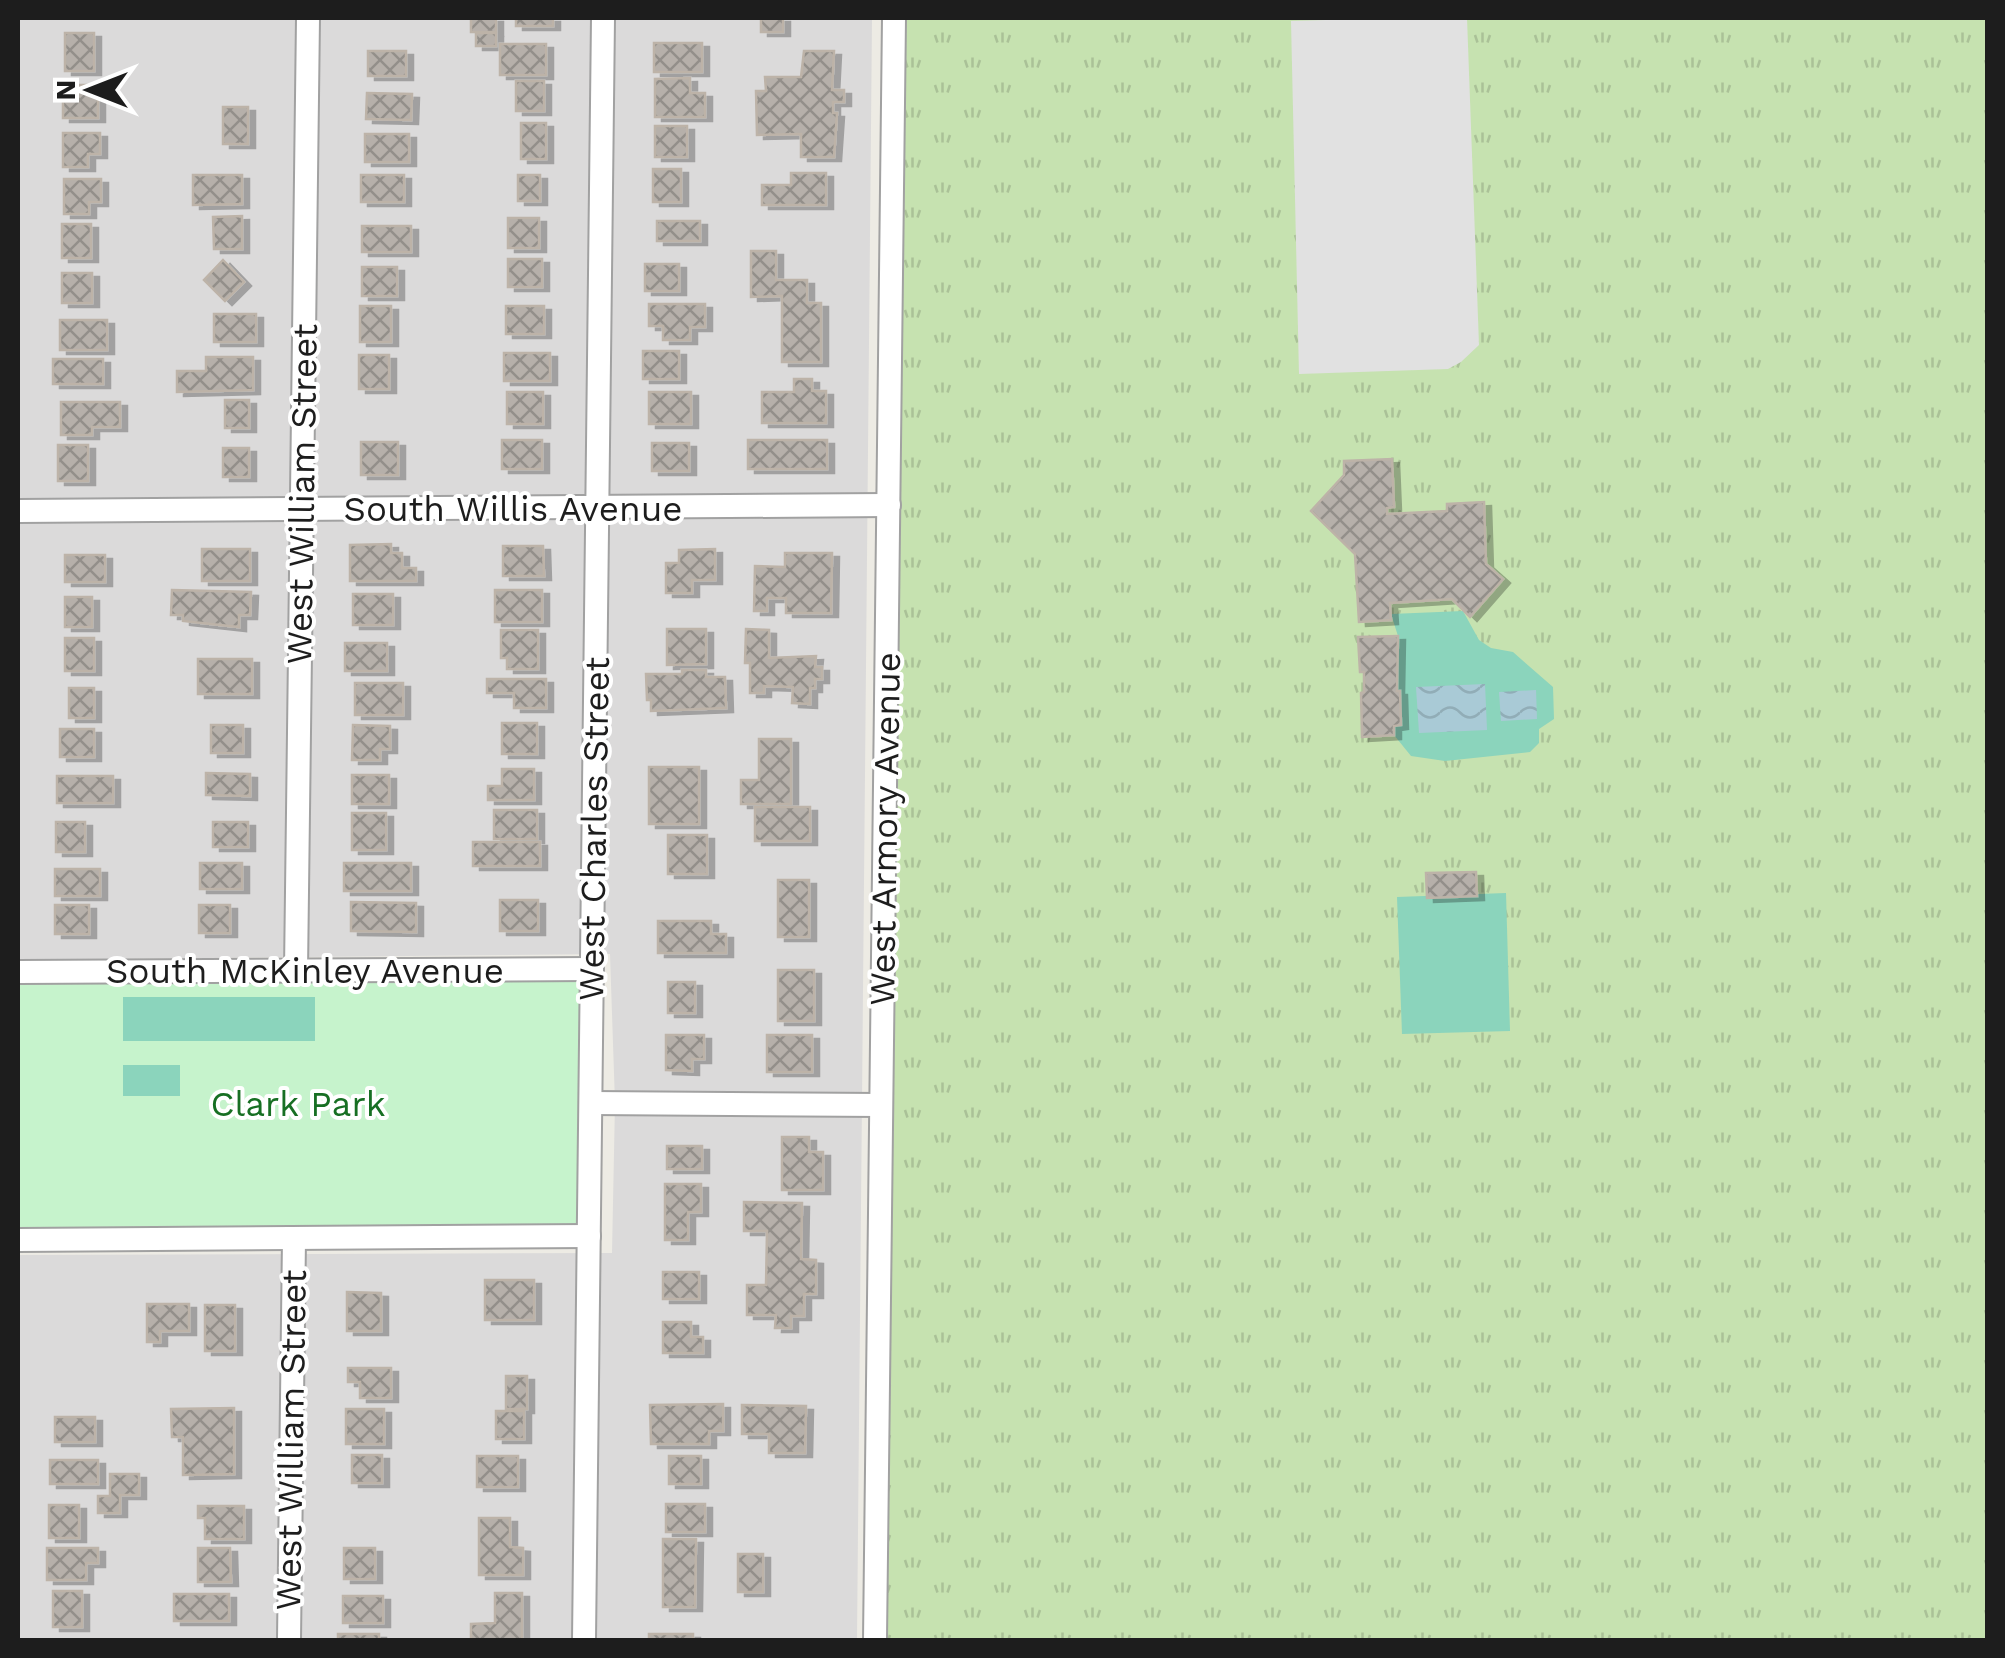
<svg xmlns="http://www.w3.org/2000/svg" width="2005" height="1658" viewBox="0 0 2005 1658" font-family="'Work Sans',sans-serif">
  <defs>
    <pattern id="grass-tufts" width="24" height="20" patternUnits="userSpaceOnUse" patternTransform="scale(2.5)"><rect width="24" height="20" fill="#c6e2b0"/><path d="M3 7l-1-3M5 7V3M7 7l1-3M15 17l-1-3M17 17v-4M19 17l1-3" fill="none" stroke="#aac197"/></pattern>
    <pattern id="water-waves" width="16" height="10" patternUnits="userSpaceOnUse" patternTransform="scale(2.5)"><rect width="16" height="10" fill="#a9cad6"/><path d="M0 5q4-4 8 0t8 0" fill="none" stroke="#91adb7"/></pattern>
    <pattern id="building-cross-hatch" width="8" height="8" patternUnits="userSpaceOnUse" patternTransform="scale(2.5)"><rect width="8" height="8" fill="#b6b0aa"/><path d="M0 0l8 8M0 8l8-8" fill="none" stroke="#938f8a"/></pattern>
    <filter id="shadow"><feDropShadow dx="7" dy="4" stdDeviation="0" flood-color="#0004"/></filter>
  </defs>
  <rect width="100%" height="100%" fill="#edebe4"/>
  <path fill="#dbdada" d="M18,18H872L857,1640H18V1255L612,1253L615,1103L610,954L18,960Z"/>
  <path fill="url(#grass-tufts)" d="M903,18H1987V1640H887Z"/>
  <path fill="#c6f3cc" d="M581,978L577,1226L18,1228V981Z"/>
  <g fill="#8bd4bc">
    <path d="M1463,611L1479,640L1491,648L1513,652L1553,687L1554,719L1539,729V743L1530,752L1445,761L1411,756L1394,735V726L1401,724L1400,691H1397L1398,636L1391,614Z"/>
    <path d="M1506,893L1510,1031L1402,1034L1397,897Z"/>
    <rect x="123" y="997" width="192" height="44"/>
    <rect x="123" y="1065" width="57" height="31"/>
  </g>
  <path fill="#e1e1e1" d="M1394,18H1467L1479,345L1461,362L1448,369L1299,374L1291,21Z"/>
  <g fill="url(#water-waves)">
    <path d="M1485,684L1487,730L1419,733L1416,687Z"/>
    <path d="M1536,690L1537,719L1501,721L1499,692Z"/>
  </g>
  <g fill="url(#building-cross-hatch)" stroke="#bdb3a8" stroke-width="2.5" filter="url(#shadow)">
    <rect x="471" y="18" width="25" height="14"/>
    <rect x="516" y="18" width="37" height="8"/>
    <rect x="761" y="18" width="22" height="14"/>
    <rect x="65" y="33" width="29" height="38"/>
    <rect x="476" y="33" width="20" height="13"/>
    <rect x="654" y="43" width="48" height="29"/>
    <rect x="500" y="44" width="46" height="31"/>
    <rect x="368" y="51" width="38" height="25"/>
    <path d="M804,51H834L832,90H844V102H833V113H837L834,157H801V134L757,135L756,91H766L765,77H801Z"/>
    <path d="M690,78V93H705V117H655V79Z"/>
    <rect x="516" y="81" width="28" height="30"/>
    <path d="M63,85H90V96H98V118H63Z"/>
    <path d="M367,93L412,94L411,120L366,119Z"/>
    <rect x="223" y="107" width="25" height="37"/>
    <rect x="521" y="123" width="25" height="36"/>
    <rect x="655" y="126" width="32" height="31"/>
    <path d="M63,133H100V154H88V167H63Z"/>
    <rect x="365" y="134" width="44" height="28"/>
    <rect x="653" y="169" width="28" height="33"/>
    <path d="M791,173H826V205H762V185H791Z"/>
    <path d="M193,175H242V204L193,205Z"/>
    <rect x="361" y="175" width="43" height="27"/>
    <rect x="518" y="175" width="22" height="26"/>
    <path d="M64,179H101V202H89V214H64Z"/>
    <path d="M242,216V249H214L213,217Z"/>
    <rect x="508" y="218" width="31" height="30"/>
    <rect x="657" y="221" width="43" height="20"/>
    <rect x="62" y="224" width="29" height="34"/>
    <rect x="362" y="226" width="49" height="26"/>
    <path d="M751,251H776V280H807V303H821V362H782V296L751,297Z"/>
    <rect x="508" y="259" width="34" height="28"/>
    <path d="M223,260L244,282L225,301L204,280Z"/>
    <rect x="645" y="264" width="34" height="27"/>
    <rect x="362" y="267" width="35" height="29"/>
    <rect x="62" y="273" width="30" height="30"/>
    <path d="M649,304H705V327H690V340H663V326H649Z"/>
    <rect x="360" y="306" width="31" height="36"/>
    <rect x="506" y="306" width="38" height="28"/>
    <rect x="214" y="314" width="42" height="28"/>
    <rect x="60" y="320" width="47" height="30"/>
    <rect x="643" y="351" width="36" height="28"/>
    <rect x="504" y="353" width="46" height="28"/>
    <rect x="359" y="355" width="30" height="34"/>
    <path d="M206,357H253V390L177,392V371H206Z"/>
    <rect x="53" y="359" width="50" height="25"/>
    <path d="M794,379H812V391H826V423H762V392H794Z"/>
    <rect x="507" y="392" width="36" height="32"/>
    <rect x="649" y="392" width="42" height="32"/>
    <rect x="225" y="400" width="24" height="28"/>
    <path d="M61,402H120V427H92V435H61Z"/>
    <rect x="502" y="440" width="40" height="29"/>
    <rect x="748" y="440" width="79" height="29"/>
    <rect x="361" y="442" width="37" height="33"/>
    <rect x="652" y="443" width="37" height="28"/>
    <rect x="58" y="445" width="30" height="36"/>
    <rect x="223" y="448" width="26" height="29"/>
    <path d="M1392,459L1394,507L1387,508V514L1447,511V504L1484,502L1486,564L1503,579L1470,617L1452,599L1390,603L1391,620L1359,622L1355,554L1311,511L1344,475V461Z"/>
    <path d="M391,544V553H402V568H416V581H350V545Z"/>
    <path d="M503,546H543L544,576H503Z"/>
    <rect x="202" y="549" width="48" height="32"/>
    <path d="M715,549V580H692V593H666V563H679V550Z"/>
    <path d="M785,553H832L831,613H786V598H767V611H754L755,566L785,567Z"/>
    <rect x="65" y="555" width="40" height="27"/>
    <path d="M172,590L251,592L250,615H239V627L183,621V615H171Z"/>
    <rect x="495" y="590" width="47" height="32"/>
    <rect x="353" y="594" width="40" height="31"/>
    <rect x="65" y="597" width="27" height="30"/>
    <path d="M667,629H706V664L667,665Z"/>
    <path d="M746,629L769,630V658L816,656L815,667H822V679H815V688H810V704L792,703L793,687L764,686V693H750V663H745Z"/>
    <path d="M501,630H538V669H507V658H501Z"/>
    <path d="M1398,636L1397,691H1400L1401,725L1394,726V735L1362,737L1361,693L1364,692V672H1360L1358,637Z"/>
    <rect x="65" y="638" width="29" height="33"/>
    <rect x="345" y="643" width="42" height="28"/>
    <rect x="198" y="659" width="54" height="35"/>
    <path d="M682,670H706V677H725L726,708L651,711V700H647L646,674H682Z"/>
    <path d="M487,679H546V708H514V693H487Z"/>
    <rect x="355" y="683" width="48" height="32"/>
    <rect x="69" y="688" width="25" height="30"/>
    <rect x="502" y="723" width="35" height="31"/>
    <rect x="211" y="725" width="32" height="28"/>
    <path d="M353,725L390,726V749H380V760H352Z"/>
    <rect x="60" y="729" width="34" height="28"/>
    <path d="M759,739H791V804H741V780H759Z"/>
    <rect x="649" y="767" width="50" height="57"/>
    <path d="M502,769H534V800H488V786H502Z"/>
    <path d="M206,773L250,774V796L206,795Z"/>
    <rect x="352" y="775" width="37" height="29"/>
    <rect x="57" y="776" width="56" height="27"/>
    <rect x="755" y="807" width="55" height="34"/>
    <rect x="494" y="810" width="43" height="29"/>
    <rect x="352" y="813" width="34" height="37"/>
    <rect x="56" y="822" width="29" height="30"/>
    <rect x="213" y="822" width="35" height="25"/>
    <rect x="668" y="835" width="39" height="39"/>
    <rect x="473" y="842" width="67" height="24"/>
    <rect x="200" y="863" width="42" height="26"/>
    <rect x="344" y="863" width="67" height="28"/>
    <rect x="55" y="869" width="45" height="27"/>
    <path d="M1476,872L1477,896L1427,898L1426,873Z"/>
    <rect x="778" y="880" width="31" height="57"/>
    <rect x="500" y="900" width="38" height="31"/>
    <path d="M351,902L416,903V932L351,931Z"/>
    <rect x="55" y="905" width="34" height="29"/>
    <rect x="199" y="905" width="31" height="28"/>
    <path d="M658,921H711V934H726V953H658Z"/>
    <rect x="778" y="970" width="36" height="51"/>
    <rect x="668" y="982" width="27" height="31"/>
    <path d="M666,1035H704V1059H692V1071L666,1070Z"/>
    <rect x="767" y="1035" width="45" height="37"/>
    <path d="M782,1137H809V1152H823V1190H782Z"/>
    <rect x="667" y="1146" width="35" height="23"/>
    <path d="M665,1184H701V1212H688V1240H665Z"/>
    <path d="M744,1202L802,1203L801,1259L816,1260V1294H804V1316H791V1328H775L776,1315H747V1285H766L767,1231H744Z"/>
    <rect x="663" y="1272" width="36" height="27"/>
    <rect x="485" y="1280" width="49" height="40"/>
    <path d="M347,1292L381,1293V1331H347Z"/>
    <path d="M147,1304H189V1331H160V1342H147Z"/>
    <rect x="205" y="1305" width="30" height="46"/>
    <path d="M663,1322H691V1337H703V1353H663Z"/>
    <path d="M348,1368H391V1398H360V1382H348Z"/>
    <rect x="506" y="1376" width="21" height="33"/>
    <path d="M723,1404V1431H709V1444H651L650,1405Z"/>
    <path d="M742,1405L806,1406L805,1453H769V1434H742Z"/>
    <path d="M234,1408V1474L183,1475V1437H172L171,1409Z"/>
    <rect x="346" y="1409" width="38" height="35"/>
    <rect x="496" y="1411" width="28" height="28"/>
    <rect x="55" y="1417" width="40" height="25"/>
    <rect x="352" y="1455" width="30" height="28"/>
    <rect x="477" y="1456" width="41" height="31"/>
    <rect x="669" y="1456" width="32" height="28"/>
    <rect x="50" y="1460" width="48" height="24"/>
    <path d="M110,1474H139V1495H120V1513H98V1496H110Z"/>
    <rect x="666" y="1504" width="39" height="28"/>
    <rect x="49" y="1505" width="30" height="33"/>
    <path d="M198,1506H244V1539H205V1518H198Z"/>
    <path d="M479,1518H510V1547L523,1548V1575H479Z"/>
    <path d="M663,1539H696L695,1607H663Z"/>
    <path d="M47,1548H98V1563H86V1580H47Z"/>
    <path d="M198,1548H230L231,1582H198Z"/>
    <rect x="344" y="1548" width="31" height="31"/>
    <rect x="738" y="1554" width="25" height="38"/>
    <rect x="53" y="1591" width="29" height="36"/>
    <path d="M495,1593H522V1640H471V1624L495,1623Z"/>
    <rect x="174" y="1594" width="55" height="27"/>
    <rect x="343" y="1596" width="40" height="27"/>
    <rect x="338" y="1634" width="41" height="6"/>
    <rect x="649" y="1634" width="44" height="6"/>
  </g>
  <g fill="none" stroke-linecap="round" stroke-linejoin="round">
    <defs>
      <g id="street">
        <path d="M18,511L889,505"/>
        <path d="M296,971L308,18"/>
        <path d="M18,972L592,969"/>
        <path d="M591,1103L881,1105"/>
        <path d="M18,1240L589,1236"/>
        <path d="M289,1640L294,1239"/>
        <path d="M584,1640L603,18"/>
        <path d="M875,1640L894,18"/>
      </g>
    </defs>
    <use href="#street" stroke="#a1a1a1" stroke-width="26"/>
    <use href="#street" stroke="#fff" stroke-width="22"/>
  </g>
  <g text-anchor="middle" dominant-baseline="central" stroke-width="8" stroke-linejoin="round" paint-order="stroke">
    <g font-size="35" fill="#1d1d1d" stroke="#fff">
      <text transform="translate(302 494) rotate(-89)">West William Street</text>
      <text x="513" y="509">South Willis Avenue</text>
      <text transform="translate(594 829) rotate(-89)">West Charles Street</text>
      <text transform="translate(885 829) rotate(-89)">West Armory Avenue</text>
      <text x="305" y="971">South McKinley Avenue</text>
      <text transform="translate(291 1440) rotate(-89)">West William Street</text>
    </g>
    <g font-size="35" fill="#176f23" stroke="#fff">
      <text x="298" y="1104">Clark Park</text>
    </g>
  </g>
  <rect width="2005" height="1658" fill="none" stroke="#1d1d1d" stroke-width="40"/>
  <g transform="translate(90 90) rotate(270)" stroke="#ffffff" stroke-width="8" paint-order="stroke">
  <path d="M0-8L18 38L0 25L-18 38Z" fill="#1d1d1d"/>
  <text y="-15" font-size="28" font-weight="bold" text-anchor="middle" fill="#1d1d1d">N</text>
  </g>
</svg>
